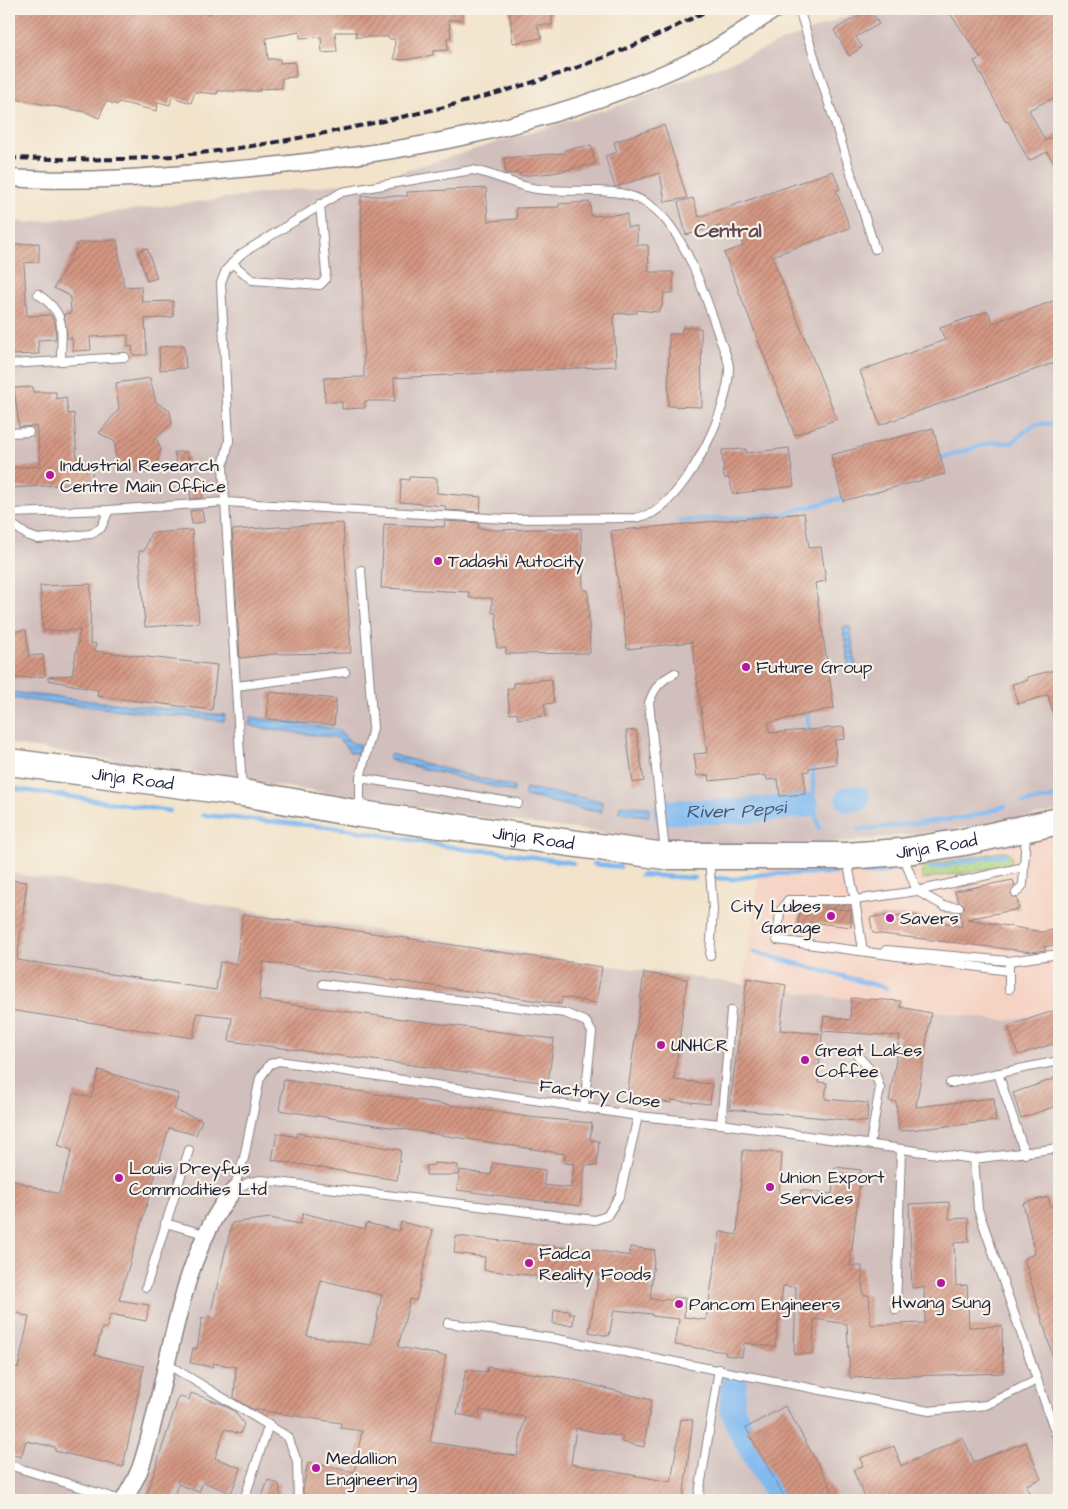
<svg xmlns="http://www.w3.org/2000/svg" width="1068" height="1509" viewBox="0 0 1068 1509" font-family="'Architects Daughter',sans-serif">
  <defs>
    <pattern id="grass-dots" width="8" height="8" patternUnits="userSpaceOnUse" patternTransform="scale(1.25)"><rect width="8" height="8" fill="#add580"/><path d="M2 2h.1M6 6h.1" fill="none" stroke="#95b770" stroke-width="1.8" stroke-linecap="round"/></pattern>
    <pattern id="water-rules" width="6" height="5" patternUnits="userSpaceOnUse" patternTransform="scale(1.25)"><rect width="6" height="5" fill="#7fb9f0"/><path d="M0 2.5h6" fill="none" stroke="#6896c4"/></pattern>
    <pattern id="building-hatch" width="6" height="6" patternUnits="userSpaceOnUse" patternTransform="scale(1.25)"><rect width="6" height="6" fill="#d49682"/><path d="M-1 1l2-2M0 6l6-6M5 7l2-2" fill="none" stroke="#ac7a6c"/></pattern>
  </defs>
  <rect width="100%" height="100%" fill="#f7f3e8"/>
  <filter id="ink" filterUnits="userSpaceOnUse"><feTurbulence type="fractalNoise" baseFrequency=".02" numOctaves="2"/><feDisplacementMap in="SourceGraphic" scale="10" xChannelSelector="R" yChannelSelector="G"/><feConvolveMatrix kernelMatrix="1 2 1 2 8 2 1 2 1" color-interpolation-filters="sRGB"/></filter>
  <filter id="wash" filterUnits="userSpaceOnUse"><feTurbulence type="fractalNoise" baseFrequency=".0096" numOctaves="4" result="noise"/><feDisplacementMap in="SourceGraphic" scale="20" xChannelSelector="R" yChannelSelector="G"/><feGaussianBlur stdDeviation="1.12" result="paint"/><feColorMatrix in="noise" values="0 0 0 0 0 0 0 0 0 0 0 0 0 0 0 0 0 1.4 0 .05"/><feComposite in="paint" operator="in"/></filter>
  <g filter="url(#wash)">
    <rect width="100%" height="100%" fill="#f2e3ca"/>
    <path fill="#f6d2c3" d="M1059,833V1009L1005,1021L743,984L760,869L843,866Z"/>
    <g fill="#d1bfbd">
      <path d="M856,9H1059V811L968,828L854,841L773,845L684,843L480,817L9,744V220L28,223L378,179L623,104L845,17Z"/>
      <path d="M9,873L562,959L1005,1021L1059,1009V1500H9Z"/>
    </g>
    <path fill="url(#grass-dots)" stroke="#687c5e" d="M1006,851L1011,855L1012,860L1009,866L922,879V870L926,865Z"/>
    <g fill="url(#water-rules)" stroke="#506e96">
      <path d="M850,626L856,665L849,666L843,627Z"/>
      <path d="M9,692L225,715L224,721L9,698Z"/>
      <path d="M251,717L338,729L352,743L360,744L358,754L350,752L338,738L260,728L249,725Z"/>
      <path d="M390,754L514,787V792L389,760Z"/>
      <path d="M526,788L602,801V812C575,809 551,801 524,796Z"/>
      <path d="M806,801L805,809L748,813V806Z"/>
      <path d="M735,804L736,814L666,816L667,808Z"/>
      <path d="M620,805L649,807V816L619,813Z"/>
    </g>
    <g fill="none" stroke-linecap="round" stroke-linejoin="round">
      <g stroke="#7fb9f0" stroke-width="4.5">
        <path d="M936,460L993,442L1012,443C1030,426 1034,420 1059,426"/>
        <path d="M680,521L779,515L846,497"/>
        <path d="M807,709L810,734"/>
        <path d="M813,761V803L819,828"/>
        <path d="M9,788L170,811"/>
        <path d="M1023,803L1059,797"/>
        <path d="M203,815L347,829L469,850L494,851L573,863"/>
        <path d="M858,830L970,817L1005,806"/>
        <path d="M594,864L620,867"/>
        <path d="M931,868L1006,854"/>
        <path d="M865,874L888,872"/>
        <path d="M641,875L695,878"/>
        <path d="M711,878L734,879L766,874L834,873"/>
        <path d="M754,952L886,988"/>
      </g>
      <g stroke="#7fb9f0" stroke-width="25">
        <path d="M848,799L858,798"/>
        <path id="s1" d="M666,812L745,811L806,805"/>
        <path d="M734,1383L732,1408L743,1435L781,1500"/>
      </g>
    </g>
    <g id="blocks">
      <g fill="url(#building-hatch)" fill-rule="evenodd">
        <path d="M9,9H171L211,14V9H463V20H449L451,38H447L448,50L433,51V55L403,60L394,59L395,39H389V37H356V32H335L337,52L322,53L321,37L300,38V32L266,38L268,59H280V63L295,62L296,77L282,78V88L260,89V91H218L217,94L195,92L191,103L172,97L170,105L158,102L157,111L119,102L117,105L106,101L99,118L86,112L9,98Z"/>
        <path d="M509,9H552V25H537L542,38L513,43Z"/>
        <path d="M870,9L879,24L856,37L862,47L849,56L834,30Z"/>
        <path d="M947,9H1053L1059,20V95L1029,110L1045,141L1059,133V172L1047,152L1029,161L1008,121L1006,122L974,61L981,58Z"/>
        <path d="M664,125L687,198L665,202L660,173L615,187L605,156L617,152L614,142Z"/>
        <path d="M591,145L595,164L552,173L520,176V173L506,174L504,158L565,153L564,150Z"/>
        <path d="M833,171L840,189L836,190L850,228L772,256L837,419L795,435L724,253L743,246L736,225L721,230L719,226L686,235L678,202L693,198L699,217Z"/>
        <path d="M486,188L488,221L517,219L516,208L559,207V204L573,203L590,202L591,216L627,214V227H637V245H648L649,272H673V293H664L662,306L658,312L637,310V313L614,314L616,366L394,378L395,401H365V408L342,409V402H325L324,378L364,377L361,196H408L407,192Z"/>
        <path d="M117,240L124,287L141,286L142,302L173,301V317L145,319L147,355H133L132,346L128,347V335L90,337L91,350L73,351L72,338H67L64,314L71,313L70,296L54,288L78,243Z"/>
        <path d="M39,243V262L24,263L27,316L51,315L55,324L56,339L38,340L39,354L9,355V245Z"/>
        <path d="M147,248L157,278L147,281L138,251Z"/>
        <path d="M1059,299V361L880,425L860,371L945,340L940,328L988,311L993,323Z"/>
        <path d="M682,328H701L702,407L668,406L669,334H681Z"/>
        <path d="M184,345L186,368L160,370L159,347Z"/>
        <path d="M150,378L156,402L170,411L172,423L156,437L161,450L154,468L141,473L125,468L116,458L115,442L99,433L119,409L116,383Z"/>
        <path d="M33,387V392H56V399L66,397L68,414L74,413L77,463H91L93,483L9,488V468L41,466L36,426L19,427L14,388Z"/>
        <path d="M933,428L945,474L843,501L831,455Z"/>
        <path d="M789,448L794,486L733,494L729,478H724L722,450L746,449V453Z"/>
        <path d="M174,452H187L189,464L177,466Z"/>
        <path d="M409,477L437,478V493L481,497L480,512L445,510L446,506L400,502L401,479L409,480Z"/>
        <path d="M202,487L203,498L191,499L190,489Z"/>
        <path d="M202,510L204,522L192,524L190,511Z"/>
        <path d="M804,513L809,548L821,547L826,581L815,583L834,708L768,723L770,733L844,727L845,739L835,740L836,764L809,768V771L804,772L805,794L780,796L778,779L767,780L766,775L710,781L709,775L697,776L694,754L707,753L692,642L627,649L611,531Z"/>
        <path d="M445,521L479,523L478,528L495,530L581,528L583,590H588L590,653L506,654V648H497L496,613H492V598H469V592L381,588L384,524L444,527Z"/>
        <path d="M343,523L351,653L274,654L240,658L232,530Z"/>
        <path d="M192,530L199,623L145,627L139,551H144L151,533Z"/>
        <path d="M91,584L90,643L96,644L95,651L217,665L212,710L97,696L98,690L48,680V677L72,675L80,630L43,631L40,586Z"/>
        <path d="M26,630L29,656L43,655L45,676L10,679L9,632Z"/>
        <path d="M1059,669V723H1056L1048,695L1018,704L1012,684L1028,680L1027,677Z"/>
        <path d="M551,679L554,703L544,704L546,716L518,719L517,713L510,714L507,688H514L513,683Z"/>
        <path d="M269,692L336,699L334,725L267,719Z"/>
        <path d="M636,730L644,781L633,783L626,731Z"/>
        <path d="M9,880L27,882L17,960L216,990L220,962L236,964L243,914L602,967L596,1003L562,997L561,1004L263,962L259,1000L554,1039L548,1083L229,1041L232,1017L197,1013L193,1038L9,1010Z"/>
        <path d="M1013,880L1015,886L1011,894L1017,898L1019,909L967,919L1042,932L1059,929V944L1044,947L1045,950L1032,952L873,933L870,918L879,916L914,915L962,927L960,912L965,907L962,903L958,901L955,891Z"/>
        <path d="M800,906L851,910V927L810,922L809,928L798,927Z"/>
        <path d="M644,973L687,979L674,1080L712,1084L710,1104L671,1100V1103L627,1097Z"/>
        <path d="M747,978L786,985L780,1030L822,1034L818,1082L827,1083L825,1099L868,1103L867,1122L729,1109Z"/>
        <path d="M851,998L901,1001L900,1007L931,1013L916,1107L994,1098L996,1121L899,1131L896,1102L889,1101L900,1036L822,1031L824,1016L850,1020Z"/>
        <path d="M1059,1009V1042L1018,1055L1008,1026Z"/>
        <path d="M99,1070L179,1094L174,1110L202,1120L196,1135L169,1128L119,1300L149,1305L146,1321L110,1314L107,1328H102L95,1355L144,1366L123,1467L55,1451V1447L26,1441L21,1457L9,1453V1413L14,1386L9,1385V1381L12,1366L18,1368L29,1317L9,1310V1179L59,1194L72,1150L58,1145L74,1093L91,1098Z"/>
        <path d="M1059,1077V1105L1021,1118L1013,1093Z"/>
        <path d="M284,1080L529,1117L592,1123L590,1140L599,1141L597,1166L585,1165L580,1206L457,1190L460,1170L491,1175L493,1163L545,1170L544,1185L571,1188L574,1164L564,1163L565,1154L279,1110Z"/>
        <path d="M277,1133L297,1137V1133L401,1150L397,1180L272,1160Z"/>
        <path d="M743,1150L782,1153L779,1196L800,1198L801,1190L832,1194L835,1167L861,1170L850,1266H862L863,1295H869L871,1325L925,1323L924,1287L912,1288L909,1204L949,1202V1219L968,1218L969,1242L954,1243L956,1286L967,1285L969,1327L1002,1326L1003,1373L850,1378L847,1324L814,1319L813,1354H794L796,1287L783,1286L775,1347L744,1343L742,1357L725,1355L726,1352L675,1345L679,1319L652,1316V1314L614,1310L609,1336L589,1332L599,1274L578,1271L577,1281L536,1279L537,1276L484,1270L485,1257L454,1253L456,1236L584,1250V1248L629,1256L630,1247L655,1250L650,1299L673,1300L674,1298H685L684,1317L706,1320L720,1232L737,1235Z"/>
        <path d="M434,1163L458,1165V1175H426V1166L434,1165Z"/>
        <path d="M1048,1197L1051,1207L1059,1205V1217L1053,1218L1059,1245V1367H1056L1024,1258L1035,1254L1023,1203Z"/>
        <path d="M303,1213L365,1229L366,1223L399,1231L401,1222L433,1230L416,1301L410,1299L398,1347L446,1356L430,1442L517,1456L525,1417L480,1410L479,1418L457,1414L466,1370L487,1372L488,1367L570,1379L651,1400L644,1447L622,1442V1437L576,1428L571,1464L671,1482L681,1419L693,1420L683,1500H548L535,1497V1500H307L308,1495L303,1494V1489L308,1462L354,1472L362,1431L340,1428L341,1423L252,1409L234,1398L236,1367L213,1363V1367L190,1363L193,1348L197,1349L202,1318L209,1320L232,1223L270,1218L300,1224ZM321,1280L382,1295L371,1345L307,1336Z"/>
        <path d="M554,1310L570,1311L569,1314H574L573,1325L553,1324Z"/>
        <path d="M191,1393L222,1404L234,1411L244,1424L240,1434L225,1429L215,1458L241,1468L231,1493L203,1482L199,1492L178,1484L173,1500H145L179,1396L189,1400Z"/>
        <path d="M785,1406L789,1412L838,1500H786L746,1428Z"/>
        <path d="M963,1438L974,1462L1026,1442L1041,1479L1026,1485L1032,1500H866L853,1470L863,1466L860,1458L894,1446L901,1466Z"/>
        <path d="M268,1480L279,1484L281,1500H261Z"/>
      </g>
    </g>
  </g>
  <g filter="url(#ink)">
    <use href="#blocks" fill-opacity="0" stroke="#8a8282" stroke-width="1"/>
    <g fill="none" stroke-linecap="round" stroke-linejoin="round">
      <defs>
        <g id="service">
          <path d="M799,9L875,249"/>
          <path d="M232,263L252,280L320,285L325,280L326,273L320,204"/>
          <path d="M61,361L125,357"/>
          <path d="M9,364L61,361C61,328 68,315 38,294"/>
          <path d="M9,433L29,432"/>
          <path d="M9,513L109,510L225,502L505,519L636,518C642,516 649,515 654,512C690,489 729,410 729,368C729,359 723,348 720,339C708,302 684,229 651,206C617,182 575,195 537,189C514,186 494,173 472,170L342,192L241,254L226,270L221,283L229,441L223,466L225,502L242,789"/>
          <path d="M9,522L27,535L38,539L91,534L101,528L109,510"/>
          <path d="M236,686L345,672"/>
          <path d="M360,778L518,803"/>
          <path d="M360,809V778L373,728L361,570"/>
          <path d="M665,852L649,703C654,688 661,680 675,673"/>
          <path d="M903,856L917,891L1024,867L1026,834"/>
          <path d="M709,859L713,909L710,956"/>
          <path d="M847,860L855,900H788L780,912L777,940L1009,971"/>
          <path d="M1016,893L1023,885L1024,867"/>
          <path d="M886,950L1009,961"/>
          <path d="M863,951L855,900L917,891L944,906L959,907"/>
          <path d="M323,984L565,1013L586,1022L592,1032L584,1107"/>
          <path d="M1009,989V961L1059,954"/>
          <path d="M858,1056L876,1076L880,1088L870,1144"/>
          <path d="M998,1073L1025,1154"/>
          <path d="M950,1083L1059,1061"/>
          <path d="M721,1124L731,1011"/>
          <path d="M974,1159L978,1209L1059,1443"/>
          <path d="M233,1191L244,1158L260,1078L270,1064L279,1061L638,1116L721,1124L974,1159L1059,1148"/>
          <path d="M233,1191L249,1182L261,1180L595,1220L607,1216L620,1195L638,1116"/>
          <path d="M165,1223L205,1234"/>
          <path d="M146,1287L189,1150"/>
          <path d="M896,1310L901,1150"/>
          <path d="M448,1323L557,1339L929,1411L986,1405L1037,1380"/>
          <path d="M167,1364L288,1437L297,1461L298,1500"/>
          <path d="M9,1465L121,1500"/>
          <path d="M244,1500L269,1424"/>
          <path d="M698,1500L719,1369"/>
        </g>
        <g id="minor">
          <path d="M9,178C82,183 156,177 229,170C390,156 551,129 698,58C725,45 750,25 776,9"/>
          <path d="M124,1500C130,1489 137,1478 141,1466C170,1379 175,1262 233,1191"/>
        </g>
        <g id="trunk">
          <path id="s2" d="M9,762L243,793L360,814L665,856H846L901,852L964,842L1059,821"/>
        </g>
      </defs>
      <use href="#service" stroke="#8a8282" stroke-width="10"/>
      <use href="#minor" stroke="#8a8282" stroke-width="19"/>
      <use href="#trunk" stroke="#8a8282" stroke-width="29"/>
      <use href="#service" stroke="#fff" stroke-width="8"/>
      <use href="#minor" stroke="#fff" stroke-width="16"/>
      <use href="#trunk" stroke="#fff" stroke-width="26"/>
      <path stroke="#22223b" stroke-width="4" stroke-dasharray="8 4" stroke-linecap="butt" d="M9,158C59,159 110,161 160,157C235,151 309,137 383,121C496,97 607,64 710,9"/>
    </g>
  </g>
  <g fill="#b5179e" stroke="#f7f3e8" stroke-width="2">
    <circle cx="50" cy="475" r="5"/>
    <circle cx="438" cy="561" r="5"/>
    <circle cx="746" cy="667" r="5"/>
    <circle cx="831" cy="916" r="5"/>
    <circle cx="890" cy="918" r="5"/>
    <circle cx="661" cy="1045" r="5"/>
    <circle cx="805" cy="1060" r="5"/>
    <circle cx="119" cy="1178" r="5"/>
    <circle cx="770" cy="1187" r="5"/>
    <circle cx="529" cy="1263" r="5"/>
    <circle cx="941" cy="1283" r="5"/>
    <circle cx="679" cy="1304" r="5"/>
    <circle cx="316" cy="1468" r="5"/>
  </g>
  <g text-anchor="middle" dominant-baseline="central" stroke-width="4.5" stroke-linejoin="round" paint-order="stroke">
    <g font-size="18" fill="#22223b" stroke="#f7f3e8" text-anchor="start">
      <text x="60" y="465">Industrial Research<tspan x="60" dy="21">Centre Main Office</tspan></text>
      <text x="448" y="561">Tadashi Autocity</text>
      <text x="756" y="667">Future Group</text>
      <text x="821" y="906" text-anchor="end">City Lubes<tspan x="821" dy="21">Garage</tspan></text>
      <text x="900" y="918">Savers</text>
      <text x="671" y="1045">UNHCR</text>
      <text x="815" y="1050">Great Lakes<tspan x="815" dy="21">Coffee</tspan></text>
      <text x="129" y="1168">Louis Dreyfus<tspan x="129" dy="21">Commodities Ltd</tspan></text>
      <text x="780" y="1177">Union Export<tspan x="780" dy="21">Services</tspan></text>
      <text x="539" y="1253">Fadca<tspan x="539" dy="21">Reality Foods</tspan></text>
      <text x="941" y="1302" text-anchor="middle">Hwang Sung</text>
      <text x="689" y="1304">Pancom Engineers</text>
      <text x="326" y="1458">Medallion<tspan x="326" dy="21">Engineering</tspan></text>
    </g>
    <g font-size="18" fill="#22223b" stroke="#f7f3e8">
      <text stroke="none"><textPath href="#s2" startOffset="125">Jinja Road</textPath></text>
      <text stroke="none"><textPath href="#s2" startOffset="530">Jinja Road</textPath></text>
      <text stroke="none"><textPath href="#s2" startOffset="935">Jinja Road</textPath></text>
      <text transform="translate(600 1094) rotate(8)">Factory Close</text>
    </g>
    <g font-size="19" font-style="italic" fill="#43577a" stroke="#f7f3e8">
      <text stroke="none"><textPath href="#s1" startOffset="70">River Pepsi</textPath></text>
    </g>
    <g font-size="20" font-weight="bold" fill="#604b54" stroke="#f7f3e8">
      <text x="728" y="231">Central</text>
    </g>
  </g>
  <rect width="1068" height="1509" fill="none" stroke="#f7f3e8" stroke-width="30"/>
</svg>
